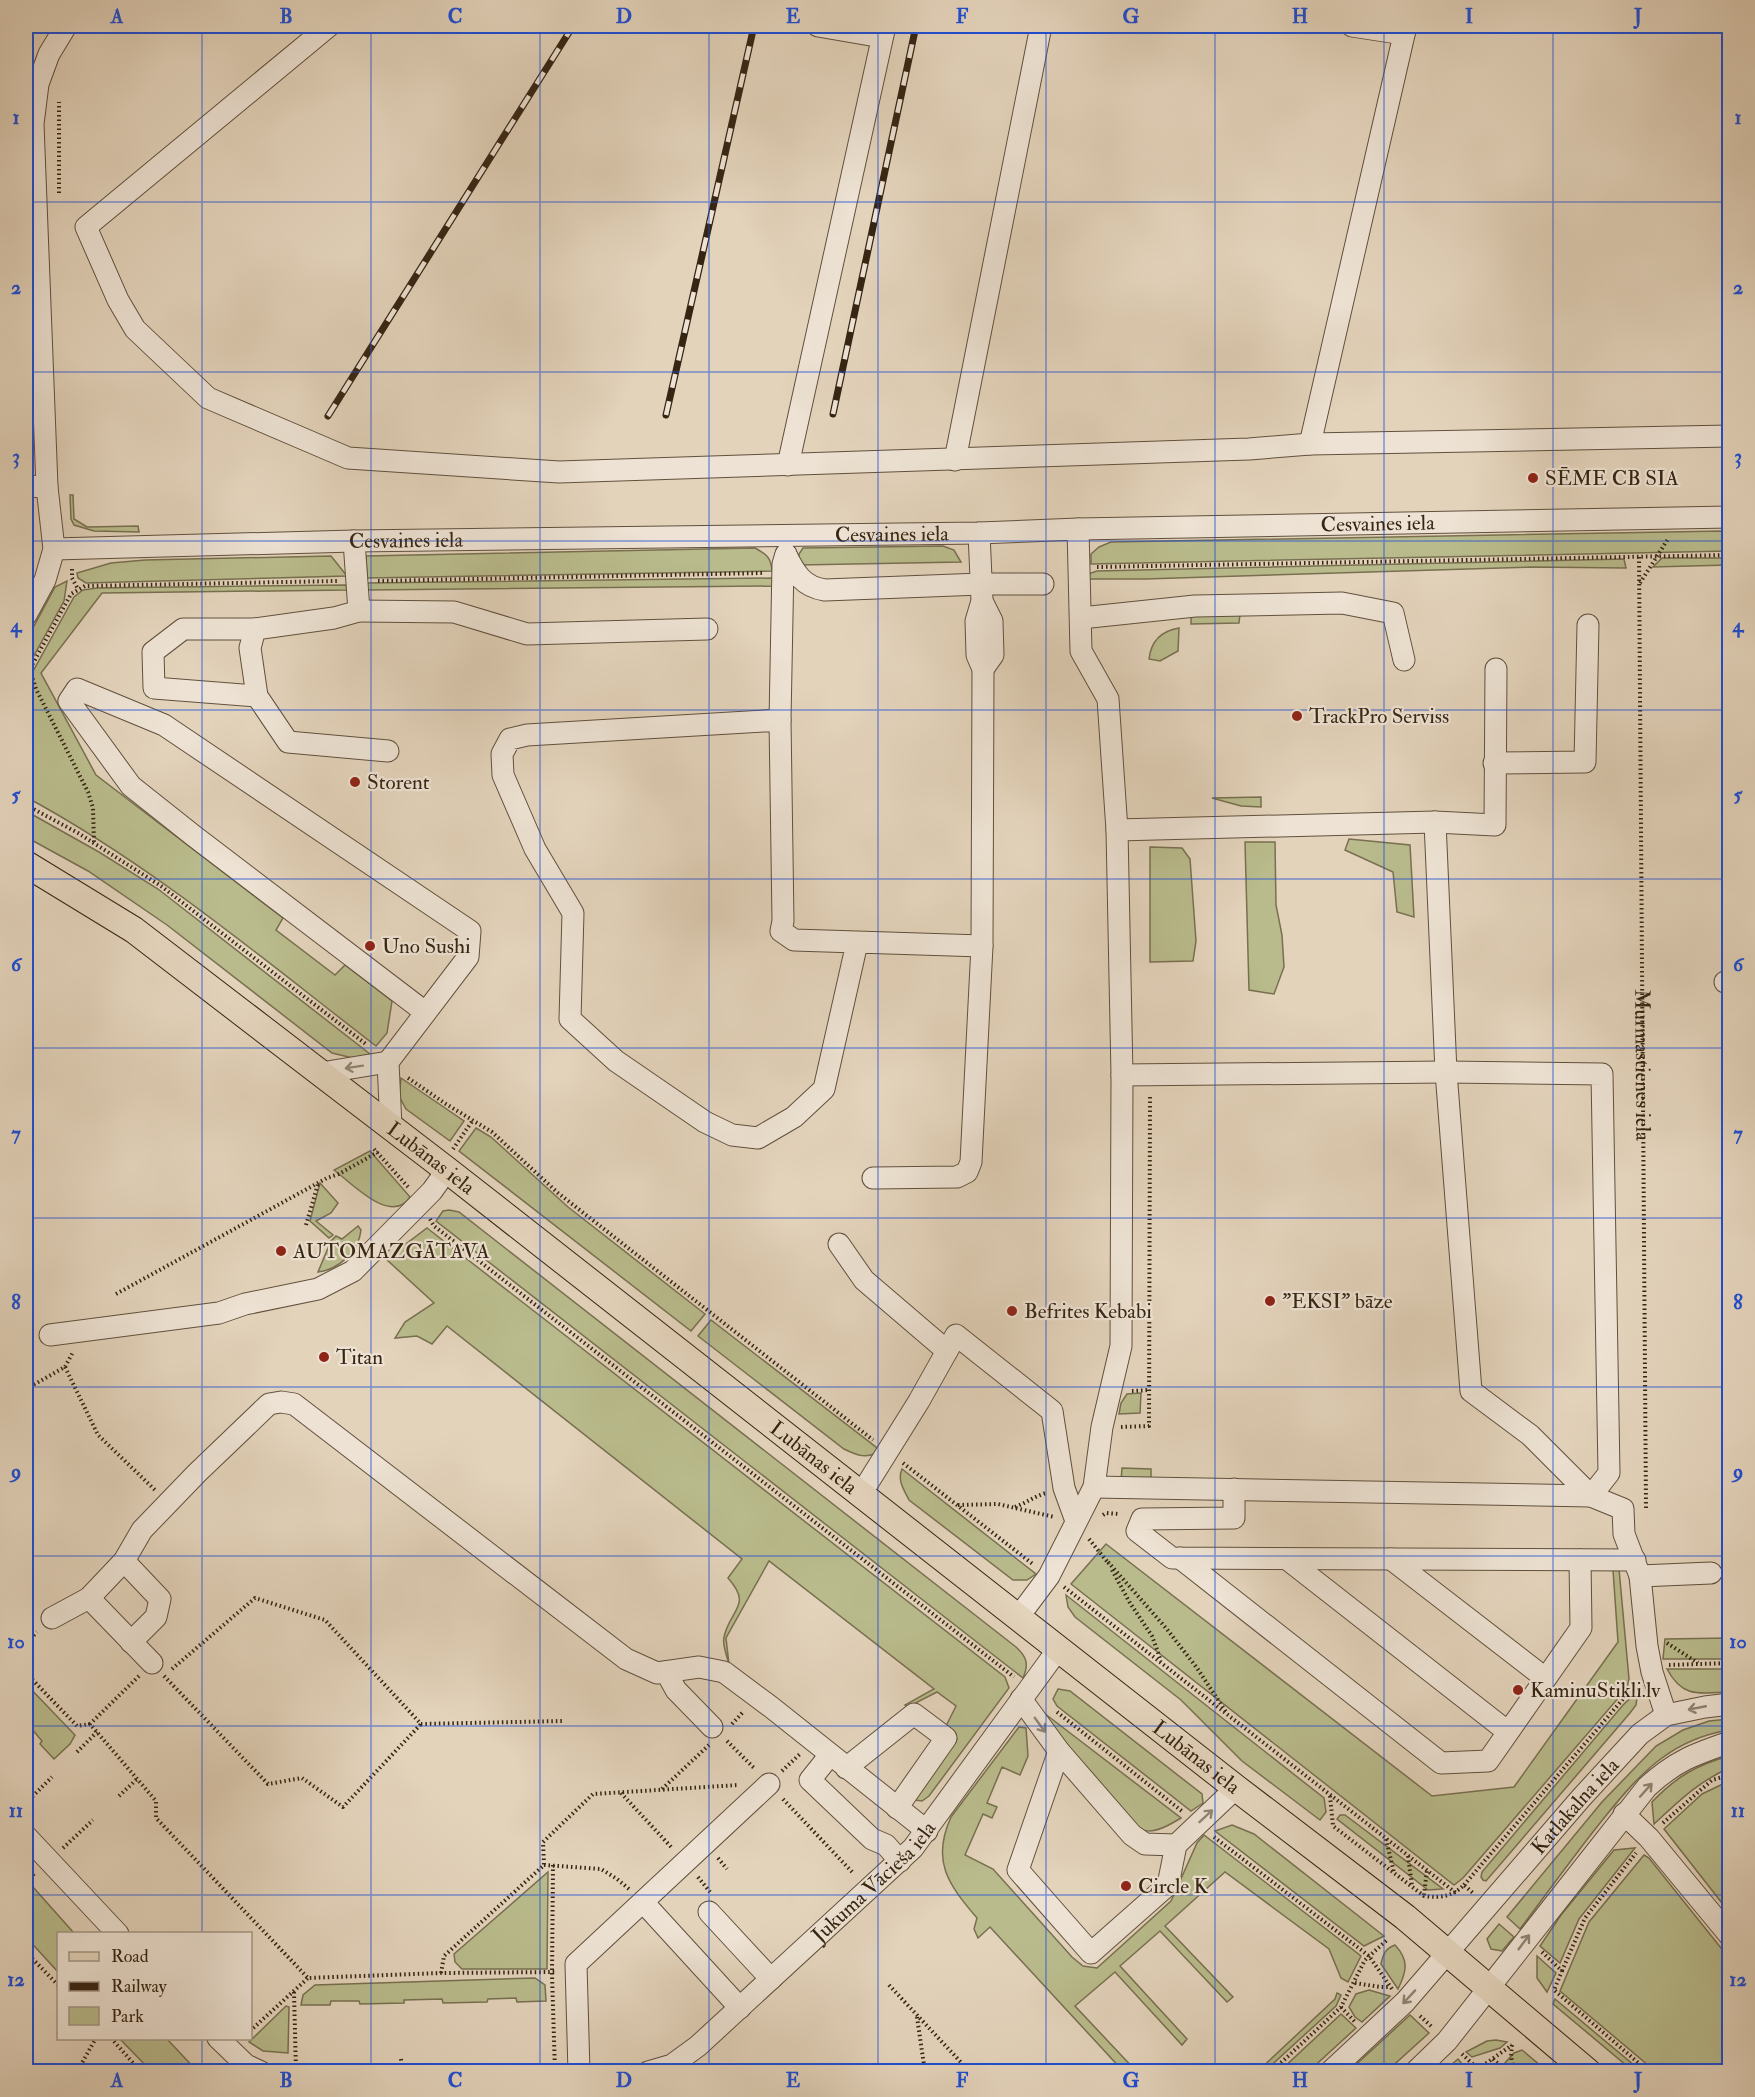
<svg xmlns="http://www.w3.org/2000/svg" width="1755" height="2097" viewBox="0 0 1755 2097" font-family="'IM FELL Double Pica',serif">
  <rect width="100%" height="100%" fill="#e3d3bb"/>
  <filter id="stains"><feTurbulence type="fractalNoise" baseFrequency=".00333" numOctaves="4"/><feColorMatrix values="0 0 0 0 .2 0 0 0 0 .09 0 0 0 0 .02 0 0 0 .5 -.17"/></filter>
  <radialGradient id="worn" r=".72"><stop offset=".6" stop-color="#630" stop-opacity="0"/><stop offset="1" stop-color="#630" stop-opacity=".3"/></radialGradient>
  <g fill="#b9bb8c" stroke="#787050" stroke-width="1.5">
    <path d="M70,495H73L74,519L87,527L138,526L139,532L94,531L74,525L71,519Z"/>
    <path d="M1724,531L1729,538V551L1091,564V554L1099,547L1111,542Z"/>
    <path d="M943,546L954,550L961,562L799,565V554L803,548Z"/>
    <path d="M755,548C766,554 771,557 772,571L367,578L366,556Z"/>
    <path d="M331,556L347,576L86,583L78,578L77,573L111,563L145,560Z"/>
    <path d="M1662,558H1729V565L1653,567Z"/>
    <path d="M1624,559L1626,568L1532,567L1145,579H1086L1088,574L1097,571Z"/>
    <path d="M774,578L775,586L367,590V583Z"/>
    <path d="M67,581L64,601L26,670V641L55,587Z"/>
    <path d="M346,585L347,590L102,593L41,673L96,775L283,918L276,930L335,975L345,965L392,1001L387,1033L376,1046C263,959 152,865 26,797V684L74,597L83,590L97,588Z"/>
    <path d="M1206,614H1240L1239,623L1191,624V617Z"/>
    <path d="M1179,628L1178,651L1160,661L1149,659C1151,641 1161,631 1179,628Z"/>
    <path d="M1261,797V807L1241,806L1212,798Z"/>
    <path d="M26,811L99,852L158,889L370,1054L357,1059L332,1053L167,925L88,871L26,837Z"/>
    <path d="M1349,839L1410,845L1414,917L1397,912L1393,872L1345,850Z"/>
    <path d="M1245,842H1275L1276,905L1282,935L1284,967L1274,994L1249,990Z"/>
    <path d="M1150,847L1182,848L1190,859L1196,941L1193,961L1150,962Z"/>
    <path d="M401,1078L464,1121L450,1141L406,1109L399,1096Z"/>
    <path d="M476,1128L491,1137L568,1207L705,1314L691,1331L459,1151Z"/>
    <path d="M370,1151L410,1197C391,1226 352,1183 334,1170Z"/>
    <path d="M320,1183L338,1203L331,1213L316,1221L333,1235L329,1238L310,1221Z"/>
    <path d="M449,1210L459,1212L1016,1647C1027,1657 1029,1664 1023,1678L436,1221L443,1211Z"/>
    <path d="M358,1226L361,1230C359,1251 338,1270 318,1272L331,1241L336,1236L342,1239Z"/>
    <path d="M427,1228L1005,1677L1009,1688L929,1796L922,1801L914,1800L957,1739L947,1731L946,1726L956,1706L937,1692L908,1707L905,1705L934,1689L769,1561L726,1638L729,1664C727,1656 722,1645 724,1637C730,1609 753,1606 728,1578L742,1559L447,1326L432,1344L417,1336L395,1338L405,1322L434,1303L386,1259Z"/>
    <path d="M711,1320L881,1451C866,1459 858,1456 844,1449L698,1336Z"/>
    <path d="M1141,1393L1140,1413L1119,1414L1121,1403L1127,1394Z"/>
    <path d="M1122,1468L1151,1469V1481H1121Z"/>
    <path d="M902,1469L1036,1574L1027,1580H1013L909,1500C904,1490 897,1480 902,1469Z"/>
    <path d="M1106,1544L1432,1796L1514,1787L1618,1642L1613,1570L1619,1569L1629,1679L1627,1688L1463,1878L1454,1885L1071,1584Z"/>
    <path d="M1066,1595L1324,1798L1326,1812L1320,1820L1242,1761L1181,1700L1075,1617L1068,1607Z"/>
    <path d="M1729,1638V1659H1663L1665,1639Z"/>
    <path d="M1667,1669H1729V1692C1700,1693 1683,1699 1667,1669Z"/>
    <path d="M26,1684L75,1735L70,1744L54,1759L40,1744L42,1741L26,1722Z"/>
    <path d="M1058,1689L1070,1691L1202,1794L1203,1803L1191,1811L1057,1706L1053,1699Z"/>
    <path d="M1638,1691L1636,1705L1630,1713L1486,1881L1483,1880L1481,1877L1482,1872L1623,1705Z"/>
    <path d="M1044,1713L1181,1818C1153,1835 1142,1837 1117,1813Z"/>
    <path d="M1729,1719V1730C1705,1734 1682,1743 1662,1758C1640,1774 1621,1797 1604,1818C1575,1854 1548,1892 1520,1929L1507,1917L1602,1802L1656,1746L1683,1730L1709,1721Z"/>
    <path d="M1019,1727L1026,1728L1028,1756L1020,1775L1002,1767L987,1803L997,1807L992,1818L983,1814L965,1855L993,1869L1072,1957L1083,1966L1097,1968L1171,1901L1197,1843L1204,1835L1361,1956L1348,1982L1341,1978L1329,1949L1225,1872L1165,1926L1233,1997L1227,2002L1160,1931L1120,1966L1187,2039L1182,2045L1115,1972L1075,2006L1136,2071H1123L990,1927L978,1938L974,1929L977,1918C948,1884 931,1861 951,1817Z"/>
    <path d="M1729,1756V1768C1698,1782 1679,1801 1654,1824L1652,1802C1676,1777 1696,1765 1729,1756Z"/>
    <path d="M1729,1781H1730L1729,1912L1664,1829L1702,1794Z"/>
    <path d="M1340,1815H1345L1443,1889L1428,1890L1337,1819Z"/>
    <path d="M1232,1825L1254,1834L1384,1936L1364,1946L1215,1831Z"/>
    <path d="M1635,1848L1579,1919L1560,1963L1540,1946L1561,1915L1614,1850Z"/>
    <path d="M1644,1855L1649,1858L1729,1958V2071H1655L1560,1991L1589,1922Z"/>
    <path d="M548,1872L547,1969H462L455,1962L454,1954Z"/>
    <path d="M33,1887L74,1933L58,1934V1972L26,1937V1894Z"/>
    <path d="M1499,1924L1514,1937L1502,1951L1491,1949L1487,1939Z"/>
    <path d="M1395,1945C1409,1960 1407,1971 1398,1989L1381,1964C1383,1954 1386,1948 1395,1945Z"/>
    <path d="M1537,1956L1556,1973L1547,1992L1537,1978Z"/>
    <path d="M535,1978L545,1985L546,2001L517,2002L516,1998L488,1999L487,2002L443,2003L442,1999L404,2000V2003L360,2004L359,2001H331L330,2005H301L303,1995L315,1985Z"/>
    <path d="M1369,1990L1390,1996L1362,2022L1355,2017L1349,2007L1356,1994Z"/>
    <path d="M1337,1993L1341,1995L1336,2006L1265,2071H1258L1335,1999Z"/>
    <path d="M1555,1999L1641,2071H1633L1553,2004Z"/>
    <path d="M286,2006L289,2007L288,2053L263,2051L249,2042Z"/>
    <path d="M1341,2014L1356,2028L1309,2071H1280Z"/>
    <path d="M1410,2015L1429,2033L1387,2071H1349Z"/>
    <path d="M120,2039H167L197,2071H151Z"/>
    <path d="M1496,2040L1507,2042L1500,2048L1472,2057L1466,2052L1487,2041Z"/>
    <path d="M1522,2050L1547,2071H1514L1505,2063L1514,2053Z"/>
    <path d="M1458,2059L1466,2069V2071H1444Z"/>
  </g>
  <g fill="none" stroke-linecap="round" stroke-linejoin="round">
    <defs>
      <g id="minor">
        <path d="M329,26L86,227L118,300L135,329L208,398L348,458L559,472L1249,449L1310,444L1730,436"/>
        <path d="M818,26L882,37"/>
        <path d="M1352,26L1404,34"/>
        <path d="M1310,444L1406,26"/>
        <path d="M955,460L1041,26"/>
        <path d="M788,465L885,26"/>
        <path d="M26,486L47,487"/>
        <path d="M979,533L982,601L976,621L977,655L983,669L982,946"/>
        <path id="s2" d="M54,549L354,541L979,533L1078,529L1730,517"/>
        <path d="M786,555C795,573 803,587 825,590L981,584H1043"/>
        <path d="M982,601L992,621L993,655L983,669"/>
        <path d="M359,611L454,612L527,634L707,629"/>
        <path d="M26,615L45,580L54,549L47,487L33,124L38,84L49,54L66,26"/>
        <path d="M1081,618L1195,606L1342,603L1393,613L1404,660"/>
        <path d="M255,629L250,648L257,696L288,742L388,751"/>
        <path d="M257,696L154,688L153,652L183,629H255L334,618L359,611L354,541"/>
        <path d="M780,720L783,564L786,554"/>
        <path d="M1494,763L1585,762L1588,625"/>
        <path d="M1435,822L1446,1072L1471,1391L1530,1435L1591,1496L1623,1509L1624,1534L1640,1576L1647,1646L1652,1672L1666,1715"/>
        <path d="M1117,830L1435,822L1495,825L1496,669"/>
        <path d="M857,943L824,1089L794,1117L758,1138L732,1135L705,1122L616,1061L570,1019L573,913L535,849L503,775L502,754L510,739L527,735L780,720L783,921L781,931L794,940L982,946L971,1162L967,1172L957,1177L873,1178"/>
        <path d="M1725,982H1730"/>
        <path d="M321,1073L388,1062"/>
        <path d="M391,1127L388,1062L468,957L470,931L164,725L77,689L69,701L131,786L194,836L425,1012"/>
        <path d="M839,1244L864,1280L947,1351"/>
        <path d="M50,1335L219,1313L245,1304L318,1289L353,1271L432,1191L447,1170"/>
        <path d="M1094,1487L1591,1496L1609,1473L1602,1074L1446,1072L1122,1075"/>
        <path d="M1234,1489V1518L1142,1519L1137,1531L1172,1558L1635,1560"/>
        <path d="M861,1494L919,1401L956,1335L1052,1411L1064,1488L1076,1521"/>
        <path d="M1180,1558L1441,1763L1488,1761L1581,1628L1580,1560"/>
        <path d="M1287,1559L1508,1732"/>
        <path d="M1391,1559L1545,1678"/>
        <path d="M124,1561L160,1599L156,1617L131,1642"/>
        <path d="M1640,1576L1711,1573"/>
        <path d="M89,1598L124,1561L142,1530L197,1473L269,1404L281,1402L294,1404L626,1659L657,1673L699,1667L724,1672L771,1707L927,1831"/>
        <path d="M1019,1616L1049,1576L1094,1487L1102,1427L1121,1346L1122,1075L1117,830L1108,699L1081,651L1078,529"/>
        <path d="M52,1618L89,1598L152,1663"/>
        <path d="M666,1672L676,1690L712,1727"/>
        <path d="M1021,1699L1059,1751L1132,1835L1145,1844L1176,1845"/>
        <path d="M1059,1751L1018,1870L1091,1953L1168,1885L1176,1845L1236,1788"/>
        <path d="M830,1755L810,1780L872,1839L886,1845L900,1861"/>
        <path d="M846,1768L914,1714L946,1738L897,1808"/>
        <path d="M1624,1814L1649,1838L1730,1936"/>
        <path d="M26,1836L118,1934"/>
        <path d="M643,1902L740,2008"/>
        <path d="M709,1912L771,1979"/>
        <path d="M218,2038L246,2065L261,2072"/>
        <path d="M579,2072L576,1964L769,1784"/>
        <path id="s3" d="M648,2072L672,2065L698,2046L913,1848L1059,1648"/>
        <path id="s4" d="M1330,2072L1405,2002L1581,1798L1640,1734L1666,1715L1705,1707L1730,1704"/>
        <path d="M1415,2072L1447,2041L1647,1787C1675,1761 1695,1754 1730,1742"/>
      </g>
      <g id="major">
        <path id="s5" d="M26,864L134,930L447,1170L1236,1788L1405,1917L1588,2072"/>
      </g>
    </defs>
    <use href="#minor" stroke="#61503d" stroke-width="23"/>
    <use href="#major" stroke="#362513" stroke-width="28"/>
    <g stroke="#362513" stroke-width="4" stroke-dasharray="1.5 3" stroke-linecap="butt">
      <path d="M59,193V102"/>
      <path id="s1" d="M1639,557L1646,1509"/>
      <path d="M1097,567L1730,555"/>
      <path d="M72,569V578L78,589"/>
      <path d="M378,581L763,573"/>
      <path d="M1640,583L1668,539"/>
      <path d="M30,670L36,689L88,792L93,808L94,843"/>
      <path d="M26,676L71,594L85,586L337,581"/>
      <path d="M26,805L78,833L161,886L367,1045"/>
      <path d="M408,1078L446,1104L492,1132L558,1193L873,1440"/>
      <path d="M374,1149L409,1188"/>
      <path d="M453,1149L473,1120"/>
      <path d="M430,1219L434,1226L1014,1677"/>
      <path d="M306,1225L318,1184"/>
      <path d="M116,1294L327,1178L339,1174L378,1152"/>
      <path d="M65,1367L98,1435L155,1490"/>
      <path d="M26,1389L65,1367L73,1352"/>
      <path d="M1132,1391L1149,1390"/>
      <path d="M1121,1427L1149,1426L1150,1096"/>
      <path d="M903,1463L1034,1565"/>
      <path d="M958,1505L998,1504L1054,1517"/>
      <path d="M1015,1507C1026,1503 1035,1496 1046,1493"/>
      <path d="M1103,1515L1106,1513L1119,1514"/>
      <path d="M1089,1539L1109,1564"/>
      <path d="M1108,1562L1166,1628L1197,1668L1226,1712"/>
      <path d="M1112,1570L1130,1603L1152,1636L1161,1661"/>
      <path d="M1064,1587L1456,1893"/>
      <path d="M26,1640L32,1637L37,1632"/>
      <path d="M1667,1643L1698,1663"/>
      <path d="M1669,1665L1730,1663"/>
      <path d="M172,1669L255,1598L325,1620L421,1724L563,1721"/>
      <path d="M26,1673L77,1726L90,1724"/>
      <path d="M139,1676L90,1724L156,1801V1818L308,1978L441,1973L556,1972"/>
      <path d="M164,1676L268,1784L302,1778L343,1807L421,1724"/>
      <path d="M1057,1712L1183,1812"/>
      <path d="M732,1724L743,1712"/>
      <path d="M727,1741L755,1769"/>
      <path d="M77,1752L97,1732"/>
      <path d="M782,1771L801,1753"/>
      <path d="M662,1789L709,1745"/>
      <path d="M621,1793L673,1849"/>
      <path d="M119,1796L137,1779"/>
      <path d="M1330,1796L1333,1826L1424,1896C1440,1898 1452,1897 1464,1885L1473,1893"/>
      <path d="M783,1799L854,1874"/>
      <path d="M26,1803L52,1777"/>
      <path d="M1663,1823L1712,1780L1730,1775"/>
      <path d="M1214,1837L1369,1956L1392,1989"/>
      <path d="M1386,1839L1394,1873"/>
      <path d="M63,1848L93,1820"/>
      <path d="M1408,1856L1412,1886"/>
      <path d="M718,1858L727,1869"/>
      <path d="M544,1865L601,1869L617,1879L629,1889"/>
      <path d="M553,1865L552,1974L555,2072"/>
      <path d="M698,1877L710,1892"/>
      <path d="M26,1880L35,1873"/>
      <path d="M1464,1885L1623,1699L1636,1686"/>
      <path d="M1424,1895L1427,1870"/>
      <path d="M26,1952L58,1985"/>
      <path d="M1542,1952L1562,1971L1554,1990L1649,2072"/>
      <path d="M1562,1971L1585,1918L1636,1853"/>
      <path d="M441,1973L444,1956L544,1865L543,1842L593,1794L738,1785"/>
      <path d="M1355,1983L1380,1987H1389"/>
      <path d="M889,1985L970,2072"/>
      <path d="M294,1992L296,2072"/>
      <path d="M1341,2007L1355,2022"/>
      <path d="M1420,2016L1432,2027"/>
      <path d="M917,2017L925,2072"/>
      <path d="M250,2031L308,1978"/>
      <path d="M111,2038L141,2072"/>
      <path d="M1512,2045L1511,2056L1514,2072"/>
      <path d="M1462,2054L1478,2069L1512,2045"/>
      <path d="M401,2059L402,2072"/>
      <path d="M1493,2059L1507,2072"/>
      <path d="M78,2070L96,2038"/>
      <path d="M1008,2072L1010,2070"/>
      <path d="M1271,2072L1341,2007L1365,1960L1388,1939"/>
    </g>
    <use href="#minor" stroke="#ede2d3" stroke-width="21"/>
    <use href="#major" stroke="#e3d3bb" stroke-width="26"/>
    <defs>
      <g id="rail">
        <path d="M833,414L916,26"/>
        <path d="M666,415L754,26"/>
        <path d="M328,416L573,26"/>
      </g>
    </defs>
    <use href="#rail" stroke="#362513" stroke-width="7"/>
    <use href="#rail" stroke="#ede2d3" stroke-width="4.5" stroke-dasharray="14" stroke-linecap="butt"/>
  </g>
  <defs><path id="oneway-shaft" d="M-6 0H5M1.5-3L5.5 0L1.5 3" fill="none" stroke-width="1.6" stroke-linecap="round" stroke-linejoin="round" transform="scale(1.5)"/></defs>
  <g stroke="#928473">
    <use href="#oneway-shaft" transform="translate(354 1067) rotate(171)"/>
    <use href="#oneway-shaft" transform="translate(1697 1708) rotate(169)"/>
    <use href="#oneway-shaft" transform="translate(1040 1725) rotate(54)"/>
    <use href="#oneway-shaft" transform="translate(1646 1790) rotate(-48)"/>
    <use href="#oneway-shaft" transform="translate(1206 1816) rotate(-43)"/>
    <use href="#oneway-shaft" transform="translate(1524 1942) rotate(-53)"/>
    <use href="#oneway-shaft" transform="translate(1409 1997) rotate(133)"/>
  </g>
  <path fill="none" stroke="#1d4ed8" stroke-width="1.5" stroke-opacity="0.55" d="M202,26V1934M371,26V2072M540,26V2072M709,26V2072M878,26V2072M1046,26V2072M1215,26V2072M1384,26V2072M1553,26V2072M26,202H1730M26,372H1730M26,541H1730M26,710H1730M26,879H1730M26,1048H1730M26,1218H1730M26,1387H1730M26,1556H1730M26,1726H1730M26,1895H1730M202,2038V2072"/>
  <g fill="#8f2418" stroke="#ede2d3" stroke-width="2">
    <circle cx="1533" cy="478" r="6"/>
    <circle cx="1297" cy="716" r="6"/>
    <circle cx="355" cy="782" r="6"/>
    <circle cx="370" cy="946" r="6"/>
    <circle cx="281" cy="1251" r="6"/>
    <circle cx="1270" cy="1301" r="6"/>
    <circle cx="1012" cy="1311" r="6"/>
    <circle cx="324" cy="1357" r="6"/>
    <circle cx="1518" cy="1690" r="6"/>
    <circle cx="1126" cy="1886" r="6"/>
  </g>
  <g text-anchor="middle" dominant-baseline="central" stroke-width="4.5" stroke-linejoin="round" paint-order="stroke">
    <g font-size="21" fill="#362513" stroke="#ede2d3" text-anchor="start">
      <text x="1545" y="478">SĒME CB SIA</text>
      <text x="1309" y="716">TrackPro Serviss</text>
      <text x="367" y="782">Storent</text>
      <text x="382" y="946">Uno Sushi</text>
      <text x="293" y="1251">AUTOMAZGĀTAVA</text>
      <text x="1282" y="1301">"EKSI" bāze</text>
      <text x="1024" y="1311">Befrites Kebabi</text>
      <text x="336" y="1357">Titan</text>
      <text x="1530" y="1690">KaminuStikli.lv</text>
      <text x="1138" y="1886">Circle K</text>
    </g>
    <g font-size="21" fill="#362513" stroke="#ede2d3">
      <text stroke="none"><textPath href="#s2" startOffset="1324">Cesvaines iela</textPath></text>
      <text stroke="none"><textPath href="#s2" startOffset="838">Cesvaines iela</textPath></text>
      <text stroke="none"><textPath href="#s2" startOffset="352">Cesvaines iela</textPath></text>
      <text stroke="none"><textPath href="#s1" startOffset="508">Murmastienes iela</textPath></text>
      <text stroke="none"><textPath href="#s5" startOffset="501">Lubānas iela</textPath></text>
      <text stroke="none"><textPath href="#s5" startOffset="987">Lubānas iela</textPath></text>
      <text stroke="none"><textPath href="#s5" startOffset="1473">Lubānas iela</textPath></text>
      <text stroke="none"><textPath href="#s4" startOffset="362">Katlakalna iela</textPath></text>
      <text stroke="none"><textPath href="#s3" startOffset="298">Jukuma Vācieša iela</textPath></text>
    </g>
  </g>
  <rect width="1755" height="2097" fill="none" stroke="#e3d3bb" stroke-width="66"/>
  <rect x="57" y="1932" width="195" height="108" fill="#ede2d3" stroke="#a49686" stroke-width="1.5"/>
  <rect x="69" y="1952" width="30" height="9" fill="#e3d3bb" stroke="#a49686" stroke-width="1.5"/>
  <text x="111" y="1962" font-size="18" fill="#362513">Road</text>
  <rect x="69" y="1982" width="30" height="9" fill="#362513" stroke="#a49686" stroke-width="1.5"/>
  <text x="111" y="1992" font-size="18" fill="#362513">Railway</text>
  <rect x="69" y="2007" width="30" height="18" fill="#b9bb8c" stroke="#a49686" stroke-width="1.5"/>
  <text x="111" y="2022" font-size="18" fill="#362513">Park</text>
  <rect x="33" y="33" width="1689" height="2031" fill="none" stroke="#1d4ed8" stroke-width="2"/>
  <g font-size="20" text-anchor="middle" font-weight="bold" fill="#1d4ed8">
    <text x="117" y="23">A</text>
    <text x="286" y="23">B</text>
    <text x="455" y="23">C</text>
    <text x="624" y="23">D</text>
    <text x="793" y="23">E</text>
    <text x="962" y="23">F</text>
    <text x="1131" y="23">G</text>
    <text x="1300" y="23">H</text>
    <text x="1469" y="23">I</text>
    <text x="1638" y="23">J</text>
    <text x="16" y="124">1</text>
    <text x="1738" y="124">1</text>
    <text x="16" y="294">2</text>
    <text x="1738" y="294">2</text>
    <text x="16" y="463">3</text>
    <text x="1738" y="463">3</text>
    <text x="16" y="632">4</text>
    <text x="1738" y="632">4</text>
    <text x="16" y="801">5</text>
    <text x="1738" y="801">5</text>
    <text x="16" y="971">6</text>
    <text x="1738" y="971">6</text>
    <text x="16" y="1140">7</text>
    <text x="1738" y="1140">7</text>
    <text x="16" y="1309">8</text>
    <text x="1738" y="1309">8</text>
    <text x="16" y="1478">9</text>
    <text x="1738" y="1478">9</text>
    <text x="16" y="1648">10</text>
    <text x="1738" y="1648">10</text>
    <text x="16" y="1817">11</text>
    <text x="1738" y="1817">11</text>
    <text x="16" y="1986">12</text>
    <text x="1738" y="1986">12</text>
    <text x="117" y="2087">A</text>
    <text x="286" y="2087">B</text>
    <text x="455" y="2087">C</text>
    <text x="624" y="2087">D</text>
    <text x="793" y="2087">E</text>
    <text x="962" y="2087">F</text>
    <text x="1131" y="2087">G</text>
    <text x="1300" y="2087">H</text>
    <text x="1469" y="2087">I</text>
    <text x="1638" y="2087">J</text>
  </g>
  <rect width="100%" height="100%" filter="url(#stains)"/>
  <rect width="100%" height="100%" fill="url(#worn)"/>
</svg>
